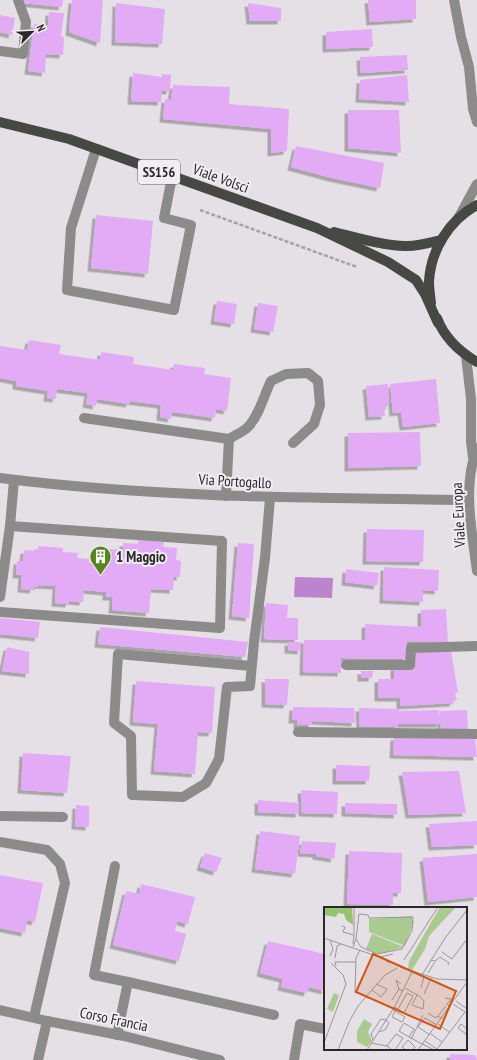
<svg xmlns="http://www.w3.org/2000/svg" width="477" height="1060" viewBox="0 0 477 1060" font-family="'PT Sans Narrow',sans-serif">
  <defs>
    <filter id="shadow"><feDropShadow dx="-3.5" dy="3.5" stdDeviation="0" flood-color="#0004"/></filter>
  </defs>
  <rect width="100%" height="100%" fill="#e5e0e6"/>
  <path fill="#bc84cd" d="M295,577L333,578L332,598L294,597Z"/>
  <g fill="#e3aaf5" filter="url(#shadow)">
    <path d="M22,0H63L62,7L22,3Z"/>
    <path d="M72,0H103L100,43L69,32Z"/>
    <path d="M368,0H416V19L370,22Z"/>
    <path d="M116,3L165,9L162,44L115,42Z"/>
    <path d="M248,3L281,8V21H250Z"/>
    <path d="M49,12L64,13L61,36L64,38L63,55L46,54L45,73L28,71L34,24L48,26Z"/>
    <path d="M0,15L15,18L12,35L0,32Z"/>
    <path d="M372,29L373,47L326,49V32Z"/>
    <path d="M407,55L408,70L361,73L360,57Z"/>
    <path d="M133,73L162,77V74L171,75L170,91H162L161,102L131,101Z"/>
    <path d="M407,75L409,102L359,99L360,80Z"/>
    <path d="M173,85L230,87L229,104L289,109L287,151L271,153V129L163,119L165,99L171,100Z"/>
    <path d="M348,110H399L401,153L348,148Z"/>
    <path d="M296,146L384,163L380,188L332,178L291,167Z"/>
    <path d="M96,215L153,221L148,274L91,268Z"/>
    <path d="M217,301L237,304L234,324L214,321Z"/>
    <path d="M258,303L278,306L273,332L254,329Z"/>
    <path d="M29,340L61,345L59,354L100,360L101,352L134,357L133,364L173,370L174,364L205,368L204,374L231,378L227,411L216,409L215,418L172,412L171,419L160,417L161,405L130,401L129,404L97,399L96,406L86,404L88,393L57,389L56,399L47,398L48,391L16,386V381L0,378V346L27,350Z"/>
    <path d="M436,379L440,423L403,427L401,412L393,413L390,384Z"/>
    <path d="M388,384L389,406L384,407L385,416L369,417L366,386Z"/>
    <path d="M420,432L421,466L348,468V433Z"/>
    <path d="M367,529L424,530L423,562L366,561Z"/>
    <path d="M138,540L164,542L163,547L177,548L176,560L181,561L180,577H174L173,590L151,589L149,613L112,610L113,597H106V592L84,590L83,602L69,601V604L55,603L56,586L38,585V587L34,586L33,590L21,589L22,575H16L17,561H23L24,550L38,551V546L63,548V552L78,553L77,558L89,559V563H95L96,551H109V549L123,550V543L138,544Z"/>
    <path d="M238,543L254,544L249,618L232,616Z"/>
    <path d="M384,567L439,570L438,591L423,590V602L383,600Z"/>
    <path d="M346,569L379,573L377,586L345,582Z"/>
    <path d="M266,603L288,605L287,618H298V640L264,639Z"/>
    <path d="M446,609L448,643L407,641V659L341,658V673L303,672L304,640H365V624L421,627V610Z"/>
    <path d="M0,618L40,622L38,638L0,634Z"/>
    <path d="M100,627L248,642L245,657L98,644Z"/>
    <path d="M288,642H301V651L288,650Z"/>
    <path d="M7,647L29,652V674L2,671Z"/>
    <path d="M415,650L451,651L458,692L455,693L457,700L453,701V703L400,706V698H378V679H394V667H416Z"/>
    <path d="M361,671H373L372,678H361Z"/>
    <path d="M265,679H289L287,705L265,704Z"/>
    <path d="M136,681L215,687L212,733L198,732L195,774L154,771L158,724L133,722Z"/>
    <path d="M293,707L354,708L355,723L312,721V725H297V720H292Z"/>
    <path d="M359,708L398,709L399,711L439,710L440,724H398V727H360Z"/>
    <path d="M467,710L468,729H441L440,711Z"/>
    <path d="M394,737L475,739L477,757L393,755Z"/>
    <path d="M23,753L71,756L67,793L21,790Z"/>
    <path d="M336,765L370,766L369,781H336Z"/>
    <path d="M459,771L466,813L409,815L402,772Z"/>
    <path d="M301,790L338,792L337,814L302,813Z"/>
    <path d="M258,800L299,803V814L258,812Z"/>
    <path d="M345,803L397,804V815L345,813Z"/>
    <path d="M76,805L89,806V827L75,826Z"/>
    <path d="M477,821V845L432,847L429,824Z"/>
    <path d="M260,831L300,836L295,874L255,869Z"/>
    <path d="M302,841L336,843L334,859L316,856V854L300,853Z"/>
    <path d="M349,851L402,853L401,893H393V905L347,904Z"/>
    <path d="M205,853L222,858L216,872L200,867Z"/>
    <path d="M477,854V897L428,902L423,858Z"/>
    <path d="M0,875L43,883L35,922L27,920L25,933L0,928Z"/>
    <path d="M141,884L195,897L188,924L177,921L175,931L186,934L179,961L113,945L126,891L139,894Z"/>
    <path d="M268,941L325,954V991L309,987L307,993L281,987L283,979L260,973Z"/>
    <path d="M450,1054L475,1055L477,1060H450Z"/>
  </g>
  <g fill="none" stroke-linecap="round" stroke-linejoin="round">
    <path stroke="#a5a1a5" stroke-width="2.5" stroke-dasharray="4 2" stroke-linecap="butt" d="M200,210L357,267"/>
    <g stroke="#8b8c89" stroke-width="10">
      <path d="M454,0L461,37L469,67L473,109L477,122"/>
      <path d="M0,51L23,54L26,22L18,0"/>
      <path d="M96,149L71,228L67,290L174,310L191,225L164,218L172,177"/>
      <path d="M459,217L477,184"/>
      <path d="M466,356L471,399V442L473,457"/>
      <path d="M84,418L229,439L226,496"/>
      <path d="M229,439C235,435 243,432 248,427C259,416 264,395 271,381L286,374L308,373L318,381L320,405L314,424L293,443"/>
      <path d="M477,448C462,487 472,531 477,571"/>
      <path d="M0,478C155,498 312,498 469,500"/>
      <path d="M0,597L10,526L14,480"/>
      <path d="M0,612L220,628L222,541L10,526"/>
      <path d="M346,665H410L411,648L477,646"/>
      <path d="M251,666L118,654L114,723L131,736L132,795L183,797L206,783L219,759L227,687L250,686L254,642L265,558L270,498"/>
      <path d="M298,732L477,734"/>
      <path d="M0,816L63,817"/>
      <path d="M0,842L47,850L60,864L65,883L34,1017"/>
      <path d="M115,866L94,975L128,982"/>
      <path d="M0,1010L47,1021L124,1036L220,1060"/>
      <path d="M117,1035L128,982L274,1015"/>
      <path d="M38,1060L47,1021"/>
      <path d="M294,1060L300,1024L325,1029"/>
    </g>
    <g stroke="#454843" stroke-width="10">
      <path d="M0,122L69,139L317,228L388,262L416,280L425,294L438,323"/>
      <path d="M334,232C354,237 387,247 407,246C419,246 429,243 441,240"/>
      <path d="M431,303C430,296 429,288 429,281C431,250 449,220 477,205"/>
      <path d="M437,318C444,337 460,352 477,362"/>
    </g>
  </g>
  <defs>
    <symbol id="building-pin" viewBox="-11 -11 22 30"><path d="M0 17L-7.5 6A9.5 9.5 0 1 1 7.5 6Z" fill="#55861b" stroke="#f2edf3"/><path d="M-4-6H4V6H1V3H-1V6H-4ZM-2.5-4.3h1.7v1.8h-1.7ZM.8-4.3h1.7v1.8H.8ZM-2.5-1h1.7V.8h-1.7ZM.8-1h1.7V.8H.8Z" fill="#fff"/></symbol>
  </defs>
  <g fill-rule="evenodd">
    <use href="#building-pin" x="88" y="544" width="25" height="34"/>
  </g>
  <g text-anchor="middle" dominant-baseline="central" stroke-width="4" stroke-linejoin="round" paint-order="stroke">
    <rect fill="#f2edf3" stroke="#666366" stroke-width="1" x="138" y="160" width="42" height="24" rx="3"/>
    <g font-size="14" font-weight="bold" fill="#2a282a">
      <text x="159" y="172">SS156</text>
    </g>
    <g font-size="15" fill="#2a282a" stroke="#f2edf3">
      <text transform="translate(221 178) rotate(20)">Viale Volsci</text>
      <text transform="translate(235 481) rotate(3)">Via Portogallo</text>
      <text transform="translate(458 515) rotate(-93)">Viale Europa</text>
      <text transform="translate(114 1019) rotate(12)">Corso Francia</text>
    </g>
    <g font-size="15" font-weight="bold" fill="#2a282a" stroke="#f2edf3" text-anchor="start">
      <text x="116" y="556">1 Maggio</text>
    </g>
  </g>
  <g transform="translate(324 907)">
    <rect width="143" height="143" fill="#e5e0e6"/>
    <path d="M116,0H132L105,29L101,42L88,63L84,62L85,54ZM87,9L90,15L81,39L45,25V12ZM48,27L80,40L55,47L42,42ZM10,86L15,88L9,105L3,102ZM40,112L48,117L44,125L48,134L43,140L33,135V124Z" fill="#a9cb8f"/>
    <path d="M0,0H28L29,18L22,13L20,7L14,6L12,10L0,8Z" fill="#97c371"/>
    <path fill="none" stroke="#9a969b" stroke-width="1" d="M30,0V28M18,19L21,20L19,25L30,28L29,37M0,31L61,52L65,56M6,33L9,42L6,49M29,40L32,32L35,7L44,8L45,11L89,10L88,24L78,42L53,47L37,40L32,32M118,45L128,52L143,32M56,50L69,47M11,51L13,39L17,37M80,53L114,0M107,53L111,54L116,50L125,56L124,58M12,59L11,55H32M76,60L113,72L143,73M104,66L111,55M98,68L121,31L143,3M81,81L95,89L100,94L99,102L88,98L93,88M97,81L100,69M75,82L72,73L77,77M48,83L57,90L63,82L52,77M31,85L32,51L36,43M100,87L107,71M121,91L127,92L123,97L127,100M68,93L75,82L79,84M132,94L143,102M70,100L74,102L83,86L89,89L80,106L74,102M69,103L81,110L78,115L68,110L71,104M104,106L112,111L114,109M118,112L114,109L122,99M114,117L125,125M143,122L137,117L134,121L143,128M107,127L118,135M106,128L94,120L101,111L113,118M85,130L90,122L80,116L75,124L85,130L110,143M87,132L99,108M49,133L47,127L57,112L62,113L65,116L61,123L55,125M101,134L113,142L141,105L129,97M0,136L22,77L19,68L7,56M47,136L63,139L68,143M63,139L72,127L79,131L71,143M14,143L25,115L34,99L61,68L73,61M43,143L71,99L88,65M82,143L78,140L84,133L91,140L88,143M94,143L143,75"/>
    <path fill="#d5540f" fill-opacity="0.15" stroke="#d5540f" stroke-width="2" d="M49,47L132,84L116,122L32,85Z"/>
    <rect width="143" height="143" fill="none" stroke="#2a282a" stroke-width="2"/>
  </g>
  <g transform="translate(32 32) rotate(66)" stroke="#f2edf3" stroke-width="3" paint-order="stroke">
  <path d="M0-3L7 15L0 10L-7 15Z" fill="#2a282a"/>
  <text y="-6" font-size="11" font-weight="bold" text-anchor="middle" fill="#2a282a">N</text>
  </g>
</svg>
